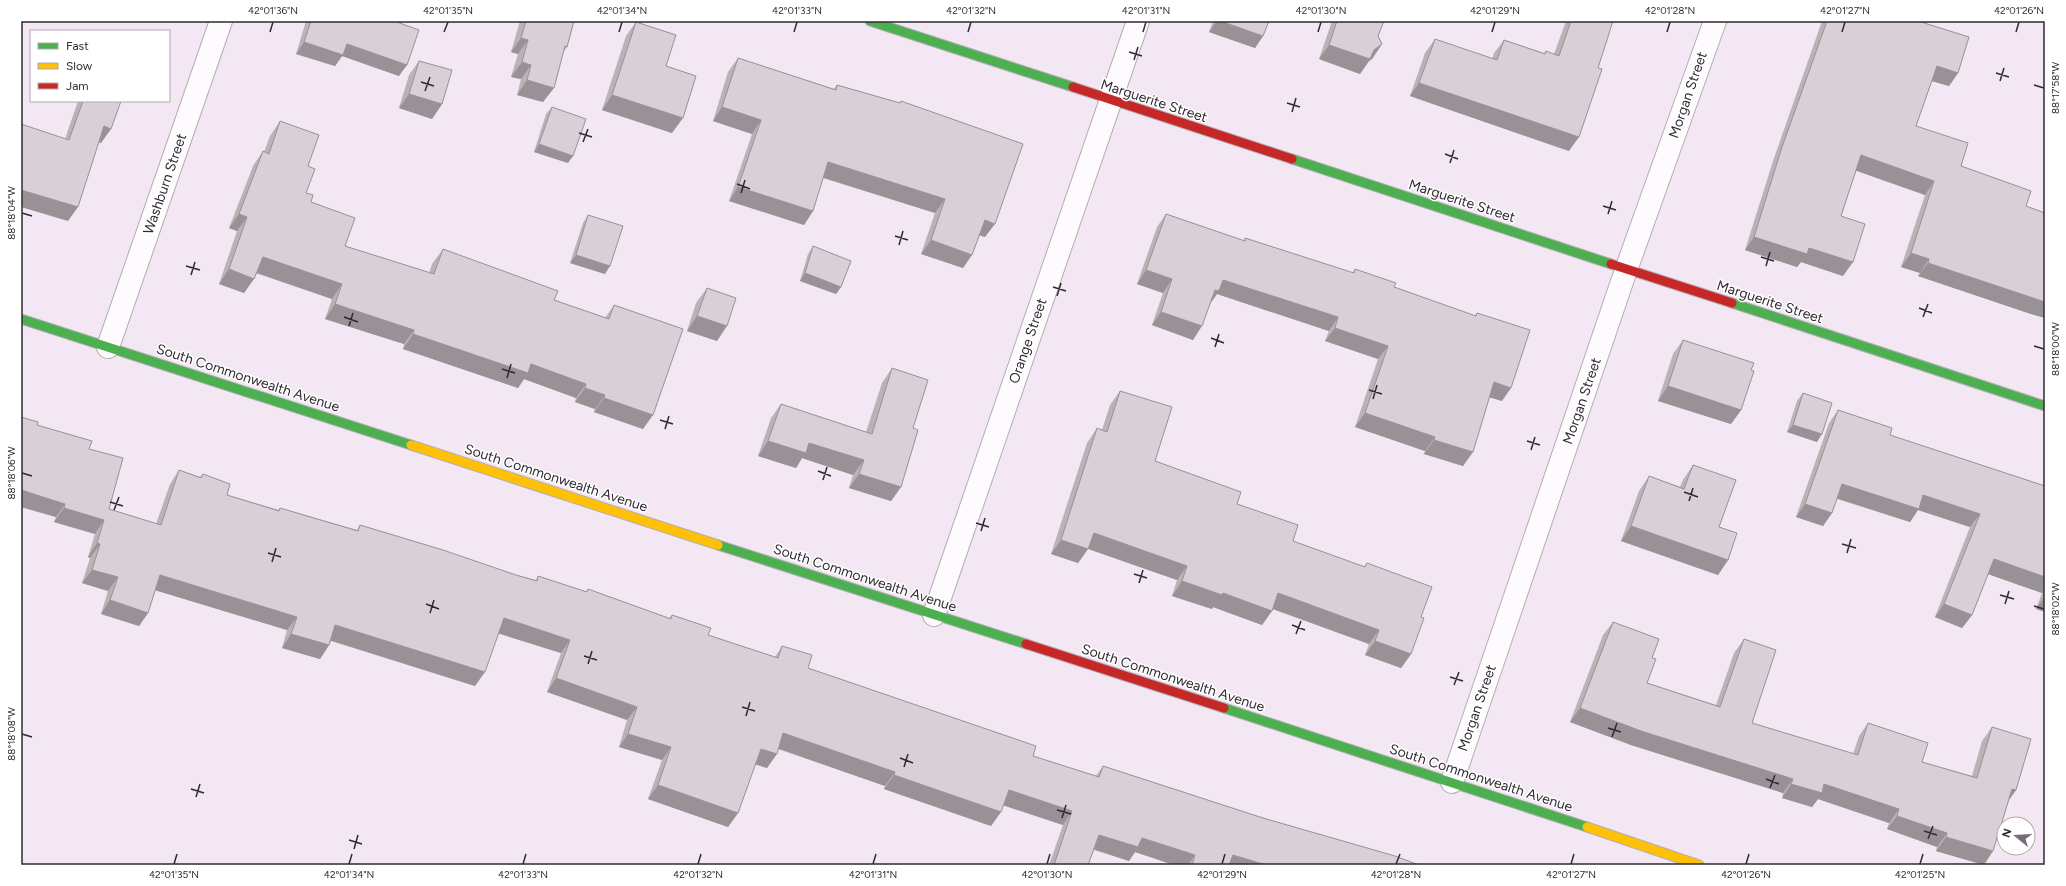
<svg xmlns="http://www.w3.org/2000/svg" width="2066" height="886" viewBox="0 0 2066 886" font-family="Figtree,sans-serif">
  <rect width="100%" height="100%" fill="#f2e7f2"/>
  <g fill="none" stroke-linecap="round" stroke-linejoin="round">
    <defs>
      <g id="street">
        <path d="M108,347L221,21"/>
        <path d="M934,615L1138,21"/>
        <path d="M1452,782L1626,270L1715,21"/>
      </g>
      <g id="fast">
        <path d="M870,21L1073,87"/>
        <path d="M1292,159L1611,264"/>
        <path d="M1732,303L2045,406"/>
        <path d="M21,319L411,445"/>
        <path d="M718,545L1026,644"/>
        <path d="M1224,708L1587,827"/>
      </g>
      <g id="slow">
        <path d="M411,445L718,545"/>
        <path d="M1587,827L1699,865"/>
      </g>
      <g id="jam">
        <path d="M1073,87L1292,159"/>
        <path d="M1611,264L1732,303"/>
        <path d="M1026,644L1224,708"/>
      </g>
    </defs>
    <use href="#street" stroke="#b4adb4" stroke-width="24"/>
    <use href="#fast" stroke="#b4adb4" stroke-width="11"/>
    <use href="#slow" stroke="#b4adb4" stroke-width="11"/>
    <use href="#jam" stroke="#b4adb4" stroke-width="11"/>
    <use href="#street" stroke="#fdfbfd" stroke-width="22"/>
    <use href="#fast" stroke="#4caf50" stroke-width="9"/>
    <use href="#slow" stroke="#ffc107" stroke-width="9"/>
    <use href="#jam" stroke="#c62828" stroke-width="9"/>
  </g>
  <g fill="#bbb2b8">
    <path d="M306,21H394L399,76L342,56L335,66L296,54Z"/>
    <path d="M520,21H574L567,47L564,51L543,102L517,95L521,79L511,77L518,54L511,52Z"/>
    <path d="M1213,21H1269L1263,36L1255,48L1209,32Z"/>
    <path d="M1332,21H1384L1378,36L1382,44L1372,59L1369,61L1360,74L1319,59Z"/>
    <path d="M1566,21H1613L1569,151L1410,96L1425,53L1435,39L1492,59L1494,53L1504,40L1544,53L1546,51L1554,54Z"/>
    <path d="M1822,21H1918L1958,73L1949,86L1932,81L1916,126L1961,166L2026,206L2045,213V318L2031,314L1918,276L1920,273L1901,267L1925,195L1856,170L1841,216L1843,276L1801,262L1797,267L1745,250L1773,161Z"/>
    <path d="M636,22L666,66L672,133L602,110L626,36Z"/>
    <path d="M738,58L834,89L837,85L900,103L901,101L985,237L979,235L963,268L921,254L935,213L823,178L813,211L804,225L729,201L752,134L713,121L728,72Z"/>
    <path d="M419,61L442,104L432,119L399,108L409,75Z"/>
    <path d="M78,101H121L101,143L99,142L68,221L65,139Z"/>
    <path d="M552,107L568,163L534,152L546,114Z"/>
    <path d="M280,121L308,166L306,193L311,202L345,246L429,273L432,264L443,249L554,300L605,318L614,305L643,429L594,412L595,409L575,402L576,398L524,379L518,388L403,349L404,344L325,319L332,299L257,273L244,293L219,284L237,231L229,228L253,166L263,151L264,152L270,136Z"/>
    <path d="M1166,214L1244,241L1245,238L1352,273L1355,269L1394,287L1475,316L1477,313L1502,401L1490,397L1463,466L1424,454L1425,451L1355,427L1378,359L1325,341L1329,331L1217,294L1210,304L1193,340L1152,325L1163,293L1137,284L1157,227Z"/>
    <path d="M588,215L605,274L570,263L583,223Z"/>
    <path d="M813,246L841,287L836,294L800,281L808,254Z"/>
    <path d="M707,288L717,341L687,331L696,303Z"/>
    <path d="M1683,340L1741,410L1731,424L1658,401L1673,354Z"/>
    <path d="M892,368L913,428L901,487L891,501L849,488L853,475L802,458L796,468L758,456L771,418L781,404L866,432L882,383Z"/>
    <path d="M1120,391L1155,461L1237,504L1293,541L1364,567L1367,563L1421,617L1411,654L1401,668L1365,655L1369,644L1272,609L1262,625L1213,607L1212,609L1172,596L1177,580L1088,549L1078,563L1051,554L1087,443L1097,428L1102,430L1110,405Z"/>
    <path d="M1803,393L1817,442L1787,432L1797,401Z"/>
    <path d="M1838,410L1890,435L2045,486V612L2036,609L2042,593L1988,574L1972,615L1962,628L1935,617L1970,527L1918,510L1910,522L1837,499L1832,513L1823,526L1796,517L1829,423Z"/>
    <path d="M21,417L89,449L109,509L156,524L170,484L179,470L200,477L203,474L227,495L279,510L280,508L357,530L360,525L516,575L536,580L538,576L586,592L588,589L669,618L672,615L708,635L775,657L782,646L808,668L1033,756L1096,776L1103,766L1263,818L1419,865H1174L1135,852L1129,861L1094,850L1088,865H1049L1063,825L1003,805L991,826L884,789L885,786L778,749L767,768L755,764L738,813L728,827L648,799L662,760L619,747L627,720L547,692L561,653L498,633L475,686L331,641L329,645L320,659L282,648L287,630L155,590L148,613L139,626L101,614L108,591L82,583L90,558L88,557L95,534L54,522L56,517L21,507Z"/>
    <path d="M1693,465L1719,527L1728,560L1718,575L1621,541L1639,491L1649,476L1680,487L1683,480Z"/>
    <path d="M1613,622L1652,658L1647,683L1716,705L1734,653L1744,639L1752,723L1853,754L1859,736L1868,723L1922,762L1972,776L1982,741L1992,727L2016,790L2009,800L1984,865L1936,851L1937,847L1887,829L1889,823L1818,799L1812,807L1782,798L1783,793L1631,745L1570,722L1603,635Z"/>
  </g>
  <g fill="#989196">
    <path d="M1217,21H1220L1263,36L1255,48L1209,32Z"/>
    <path d="M521,38L528,40L518,54L511,52Z"/>
    <path d="M304,42L347,44L407,65L399,76L342,56L335,66L296,54Z"/>
    <path d="M1382,44L1372,59L1369,61L1360,74L1319,59L1329,45L1374,50Z"/>
    <path d="M522,62L531,65L521,79L511,77Z"/>
    <path d="M1937,66L1958,73L1949,86L1928,80Z"/>
    <path d="M527,80L554,88L543,102L517,95Z"/>
    <path d="M1419,83L1579,137L1569,151L1410,96Z"/>
    <path d="M409,94L442,104L432,119L399,108Z"/>
    <path d="M612,95L683,118L672,133L602,110Z"/>
    <path d="M722,107L761,120L752,134L713,121Z"/>
    <path d="M104,126L111,129L101,143L94,140Z"/>
    <path d="M539,144L573,156L568,163L534,152Z"/>
    <path d="M1861,155L1934,181L1925,195L1851,169Z"/>
    <path d="M828,162L945,199L935,213L818,176Z"/>
    <path d="M738,187L813,211L804,225L729,201Z"/>
    <path d="M21,190L78,207L68,221L21,207Z"/>
    <path d="M239,214L247,217L237,231L229,228Z"/>
    <path d="M985,220L995,224L985,237L975,234Z"/>
    <path d="M1754,237L1809,248L1853,262L1843,276L1801,262L1797,267L1745,250Z"/>
    <path d="M931,240L972,255L963,268L921,254Z"/>
    <path d="M1911,253L1929,259L1920,273L1901,267Z"/>
    <path d="M576,255L610,266L605,274L570,263Z"/>
    <path d="M263,257L342,284L332,299L253,272Z"/>
    <path d="M1928,263L2045,302V318L2031,314L1918,276Z"/>
    <path d="M229,269L254,279L244,293L219,284Z"/>
    <path d="M1146,270L1172,279L1163,293L1137,284Z"/>
    <path d="M805,273L841,287L836,294L800,281Z"/>
    <path d="M1223,280L1338,317L1329,331L1217,294L1209,305L1205,304Z"/>
    <path d="M335,304L414,330L404,344L325,319Z"/>
    <path d="M1161,312L1202,326L1193,340L1152,325Z"/>
    <path d="M697,316L727,326L717,341L687,331Z"/>
    <path d="M1335,328L1388,346L1378,359L1325,341Z"/>
    <path d="M413,334L531,364L586,384L576,398L524,379L518,388L403,349Z"/>
    <path d="M1494,382L1511,388L1502,401L1485,396Z"/>
    <path d="M1668,386L1741,410L1731,424L1658,401Z"/>
    <path d="M585,388L605,395L595,409L575,402Z"/>
    <path d="M604,398L653,415L643,429L594,412Z"/>
    <path d="M1365,413L1435,437L1425,451L1355,427Z"/>
    <path d="M1793,425L1822,434L1817,442L1787,432Z"/>
    <path d="M1434,440L1473,452L1463,466L1424,454Z"/>
    <path d="M768,441L809,443L864,460L853,475L802,458L796,468L758,456Z"/>
    <path d="M859,474L901,487L891,501L849,488Z"/>
    <path d="M1842,484L1923,495L1980,514L1970,527L1918,510L1910,522L1833,497Z"/>
    <path d="M21,490L65,504L56,517L21,507Z"/>
    <path d="M1805,504L1832,513L1823,526L1796,517Z"/>
    <path d="M64,508L104,520L95,534L54,522Z"/>
    <path d="M1631,526L1728,560L1718,575L1621,541Z"/>
    <path d="M1094,533L1187,566L1177,580L1083,547Z"/>
    <path d="M1061,540L1088,549L1078,563L1051,554Z"/>
    <path d="M97,543L100,544L90,558L88,557Z"/>
    <path d="M1994,559L2045,577V588L2042,593L1985,573Z"/>
    <path d="M92,570L118,577L108,591L82,583Z"/>
    <path d="M160,575L297,617L287,630L151,589Z"/>
    <path d="M1182,581L1223,593L1272,611L1262,625L1213,607L1212,609L1172,596Z"/>
    <path d="M1278,593L1379,630L1369,644L1268,607Z"/>
    <path d="M2045,596V612L2036,609Z"/>
    <path d="M110,600L148,613L139,626L101,614Z"/>
    <path d="M1944,604L1972,615L1962,628L1935,617Z"/>
    <path d="M504,618L570,640L561,653L494,632Z"/>
    <path d="M335,625L485,672L475,686L326,639Z"/>
    <path d="M291,634L329,645L320,659L282,648Z"/>
    <path d="M1375,641L1411,654L1401,668L1365,655Z"/>
    <path d="M556,678L637,707L627,720L547,692Z"/>
    <path d="M1580,708L1793,779L1783,793L1631,745L1570,722Z"/>
    <path d="M783,733L895,772L885,786L774,747Z"/>
    <path d="M628,734L671,747L662,760L619,747Z"/>
    <path d="M761,749L777,754L767,768L751,763Z"/>
    <path d="M894,775L1001,812L991,826L884,789Z"/>
    <path d="M1791,784H1824L1899,809L1889,823L1818,799L1812,807L1782,798Z"/>
    <path d="M658,785L738,813L728,827L648,799Z"/>
    <path d="M2012,789L2016,790L2006,804Z"/>
    <path d="M1009,790L1072,811L1063,825L999,804Z"/>
    <path d="M1897,816L1947,833L1937,847L1887,829Z"/>
    <path d="M1099,835L1142,838L1195,855L1188,865H1174L1135,852L1129,861L1090,848Z"/>
    <path d="M1946,837L1993,851L1984,865L1936,851Z"/>
    <path d="M1233,855L1266,865H1226Z"/>
  </g>
  <g fill="#d9cfd6" stroke="#989196">
    <path d="M311,21H394L419,30L407,65L347,44L343,55L304,42Z"/>
    <path d="M526,21H574L567,47L565,46L554,88L527,80L531,65L522,62L528,40L521,38Z"/>
    <path d="M1220,21H1269L1263,36Z"/>
    <path d="M1337,21H1384L1378,36L1382,44L1374,50L1370,59L1329,45Z"/>
    <path d="M1571,21H1613L1598,68L1602,69L1579,137L1419,83L1435,39L1497,60L1504,40L1545,54L1546,51L1559,56Z"/>
    <path d="M1827,21H1918L1969,37L1958,73L1937,66L1916,126L1968,143L1961,166L2031,191L2026,206L2045,213V302L1928,263L1929,259L1911,253L1934,181L1861,155L1841,216L1865,224L1853,262L1809,248L1807,254L1754,237L1782,147Z"/>
    <path d="M636,22L676,35L666,66L696,76L683,118L612,95Z"/>
    <path d="M738,58L836,90L837,85L900,103L901,101L1023,144L995,224L985,220L972,255L931,240L945,199L828,162L813,211L738,187L761,120L722,107Z"/>
    <path d="M419,61L452,70L442,104L409,94Z"/>
    <path d="M83,101H121L111,129L104,126L78,207L21,190V124L69,140Z"/>
    <path d="M552,107L586,119L573,156L539,144Z"/>
    <path d="M280,121L319,135L308,166L315,169L306,193L313,195L311,202L355,218L345,246L434,274L443,249L558,291L554,300L609,319L614,305L683,329L653,415L604,398L605,395L585,388L586,384L531,364L528,373L413,334L414,330L335,304L342,284L263,257L254,279L229,269L247,217L239,214L263,151L269,154Z"/>
    <path d="M1166,214L1245,241V238L1354,273L1355,269L1396,283L1394,287L1476,316L1477,313L1530,330L1511,388L1494,382L1473,452L1434,440L1435,437L1365,413L1388,346L1335,328L1338,317L1223,280L1219,291L1215,290L1202,326L1161,312L1172,279L1146,270Z"/>
    <path d="M588,215L623,226L610,266L576,255Z"/>
    <path d="M813,246L851,261L841,287L805,273Z"/>
    <path d="M707,288L736,298L727,326L697,316Z"/>
    <path d="M1683,340L1754,363L1751,370L1754,371L1741,410L1668,386Z"/>
    <path d="M892,368L928,380L913,428L918,430L901,487L859,474L864,460L809,443L806,453L768,441L781,404L872,434Z"/>
    <path d="M1120,391L1172,407L1155,461L1241,492L1237,504L1298,525L1293,541L1365,567L1367,563L1432,587L1421,617L1424,618L1411,654L1375,641L1379,630L1278,593L1272,611L1223,593L1222,595L1182,581L1187,566L1094,533L1088,549L1061,540L1097,428L1107,432Z"/>
    <path d="M1803,393L1832,403L1822,434L1793,425Z"/>
    <path d="M1838,410L1892,428L1890,435L2045,486V577L1994,559L1972,615L1944,604L1980,514L1923,495L1919,509L1842,484L1832,513L1805,504Z"/>
    <path d="M21,417L38,422L37,425L92,441L89,449L123,458L109,509L161,525L179,470L201,478L203,474L230,484L227,495L279,511L280,508L358,531L360,525L443,550L516,575L537,581L538,576L587,592L588,589L671,619L672,615L711,628L708,635L778,658L782,646L812,655L808,668L1036,746L1033,756L1099,777L1103,766L1263,818L1395,856L1419,865H1266L1233,855L1229,865H1192L1195,855L1142,838L1138,847L1099,835L1088,865H1054L1072,811L1009,790L1001,812L894,775L895,772L783,733L777,754L761,749L738,813L658,785L671,747L628,734L637,707L556,678L570,640L504,618L485,672L335,625L329,645L291,634L297,617L160,575L148,613L110,600L118,577L92,570L100,544L97,543L104,520L64,508L65,504L21,490Z"/>
    <path d="M1693,465L1736,480L1719,527L1737,533L1728,560L1631,526L1649,476L1684,489Z"/>
    <path d="M1613,622L1659,639L1652,658L1656,659L1647,683L1720,707L1744,639L1776,650L1752,723L1858,755L1868,723L1928,743L1922,762L1977,778L1992,727L2031,739L2016,790L2012,789L1993,851L1946,837L1947,833L1897,816L1899,809L1824,784L1822,793L1791,784L1793,779L1641,731L1580,708Z"/>
  </g>
  <path fill="none" stroke="#312a32" stroke-width="1.5" d="M270,32L273,22M444,32L448,22M619,32L622,22M794,32L797,22M968,32L971,22M1143,32L1146,22M1318,32L1321,22M1492,32L1495,22M1667,32L1670,22M1842,32L1845,22M2016,32L2019,22M1129,52L1142,56M1134,60L1138,47M1996,73L2009,77M2000,81L2004,68M421,82L434,86M2034,85L2044,88M425,91L430,77M1287,103L1300,107M1292,112L1296,98M579,133L592,137M583,142L588,129M1445,154L1458,159M1450,163L1454,150M737,184L750,189M741,193L745,180M1603,206L1616,210M22,213L32,216M1608,214L1612,201M895,236L908,240M899,245L903,231M1761,257L1774,261M186,266L200,270M1766,266L1770,252M191,275L195,262M1053,287L1066,291M1057,296L1061,283M1919,308L1932,313M344,317L358,322M1923,317L1928,304M349,326L353,313M1211,338L1224,343M2034,346L2044,349M1215,347L1219,334M502,369L515,373M507,378L511,364M1369,390L1382,394M1373,399L1377,385M660,420L673,424M665,429L669,416M1527,441L1540,445M1531,450L1535,437M818,471L831,476M22,473L32,476M823,480L827,467M1684,492L1698,497M1689,501L1693,488M110,502L123,506M114,510L119,497M976,523L989,527M981,531L985,518M1842,544L1856,548M268,553L281,557M1847,553L1851,539M272,562L276,548M1134,574L1147,578M1139,583L1143,570M2000,595L2014,599M426,604L439,609M2005,604L2009,591M2034,606L2044,609M430,613L434,600M1292,625L1305,630M1296,634L1301,621M584,656L597,660M588,664L592,651M1450,677L1463,681M1454,685L1459,672M742,707L755,711M746,716L750,702M1608,728L1621,732M22,734L32,737M1612,737L1617,723M900,758L913,763M904,767L908,754M1766,779L1779,784M1770,788L1775,775M191,789L204,793M196,797L200,784M1057,810L1071,814M1062,818L1066,805M1924,831L1937,835M1928,839L1933,826M349,840L362,844M354,849L358,835M174,864L177,854M349,864L352,854M523,864L526,854M698,864L701,854M873,864L876,854M1047,864L1050,854M1222,864L1225,854M1396,864L1400,854M1571,864L1574,854M1746,864L1749,854M1920,864L1923,854"/>
  <g text-anchor="middle" dominant-baseline="central" stroke-width="3" stroke-linejoin="round" paint-order="stroke">
    <g font-size="14" fill="#312a32" stroke="#fff">
      <text transform="translate(1688 95) rotate(-71)">Morgan Street</text>
      <text transform="translate(1154 101) rotate(18)">Marguerite Street</text>
      <text transform="translate(165 184) rotate(-71)">Washburn Street</text>
      <text transform="translate(1462 201) rotate(18)">Marguerite Street</text>
      <text transform="translate(1770 302) rotate(18)">Marguerite Street</text>
      <text transform="translate(1028 341) rotate(-71)">Orange Street</text>
      <text transform="translate(248 378) rotate(18)">South Commonwealth Avenue</text>
      <text transform="translate(1582 401) rotate(-71)">Morgan Street</text>
      <text transform="translate(556 478) rotate(18)">South Commonwealth Avenue</text>
      <text transform="translate(865 578) rotate(18)">South Commonwealth Avenue</text>
      <text transform="translate(1173 678) rotate(18)">South Commonwealth Avenue</text>
      <text transform="translate(1477 708) rotate(-71)">Morgan Street</text>
      <text transform="translate(1481 778) rotate(18)">South Commonwealth Avenue</text>
    </g>
  </g>
  <rect width="2066" height="886" fill="none" stroke="#ffffff" stroke-width="44"/>
  <rect x="30" y="30" width="140" height="72" fill="#ffffff" stroke="#adaaad"/>
  <rect x="38" y="43" width="20" height="6" fill="#4caf50" stroke="#adaaad"/>
  <text x="66" y="50" font-size="12" fill="#312a32">Fast</text>
  <rect x="38" y="63" width="20" height="6" fill="#ffc107" stroke="#adaaad"/>
  <text x="66" y="70" font-size="12" fill="#312a32">Slow</text>
  <rect x="38" y="83" width="20" height="6" fill="#c62828" stroke="#adaaad"/>
  <text x="66" y="90" font-size="12" fill="#312a32">Jam</text>
  <g transform="translate(2016 836) rotate(288)"><circle r="19" fill="#ffffff" stroke="#adaaad"/>
  <path d="M0-3L7 15L0 10L-7 15Z" fill="#756c75"/>
  <text y="-6" font-size="11" font-weight="bold" text-anchor="middle" fill="#312a32">N</text>
  </g>
  <rect x="22" y="22" width="2022" height="842" fill="none" stroke="#312a32" stroke-width="1.5"/>
  <g font-size="10" text-anchor="middle" fill="#312a32">
    <text x="273" y="14">42°01'36"N</text>
    <text x="448" y="14">42°01'35"N</text>
    <text x="622" y="14">42°01'34"N</text>
    <text x="797" y="14">42°01'33"N</text>
    <text x="971" y="14">42°01'32"N</text>
    <text x="1146" y="14">42°01'31"N</text>
    <text x="1321" y="14">42°01'30"N</text>
    <text x="1495" y="14">42°01'29"N</text>
    <text x="1670" y="14">42°01'28"N</text>
    <text x="1845" y="14">42°01'27"N</text>
    <text x="2019" y="14">42°01'26"N</text>
    <text transform="translate(2055 88) rotate(-90)" y="4">88°17'58"W</text>
    <text transform="translate(11 213) rotate(-90)" y="4">88°18'04"W</text>
    <text transform="translate(2055 349) rotate(-90)" y="4">88°18'00"W</text>
    <text transform="translate(11 473) rotate(-90)" y="4">88°18'06"W</text>
    <text transform="translate(2055 609) rotate(-90)" y="4">88°18'02"W</text>
    <text transform="translate(11 734) rotate(-90)" y="4">88°18'08"W</text>
    <text x="174" y="878">42°01'35"N</text>
    <text x="349" y="878">42°01'34"N</text>
    <text x="523" y="878">42°01'33"N</text>
    <text x="698" y="878">42°01'32"N</text>
    <text x="873" y="878">42°01'31"N</text>
    <text x="1047" y="878">42°01'30"N</text>
    <text x="1222" y="878">42°01'29"N</text>
    <text x="1396" y="878">42°01'28"N</text>
    <text x="1571" y="878">42°01'27"N</text>
    <text x="1746" y="878">42°01'26"N</text>
    <text x="1920" y="878">42°01'25"N</text>
  </g>
</svg>
